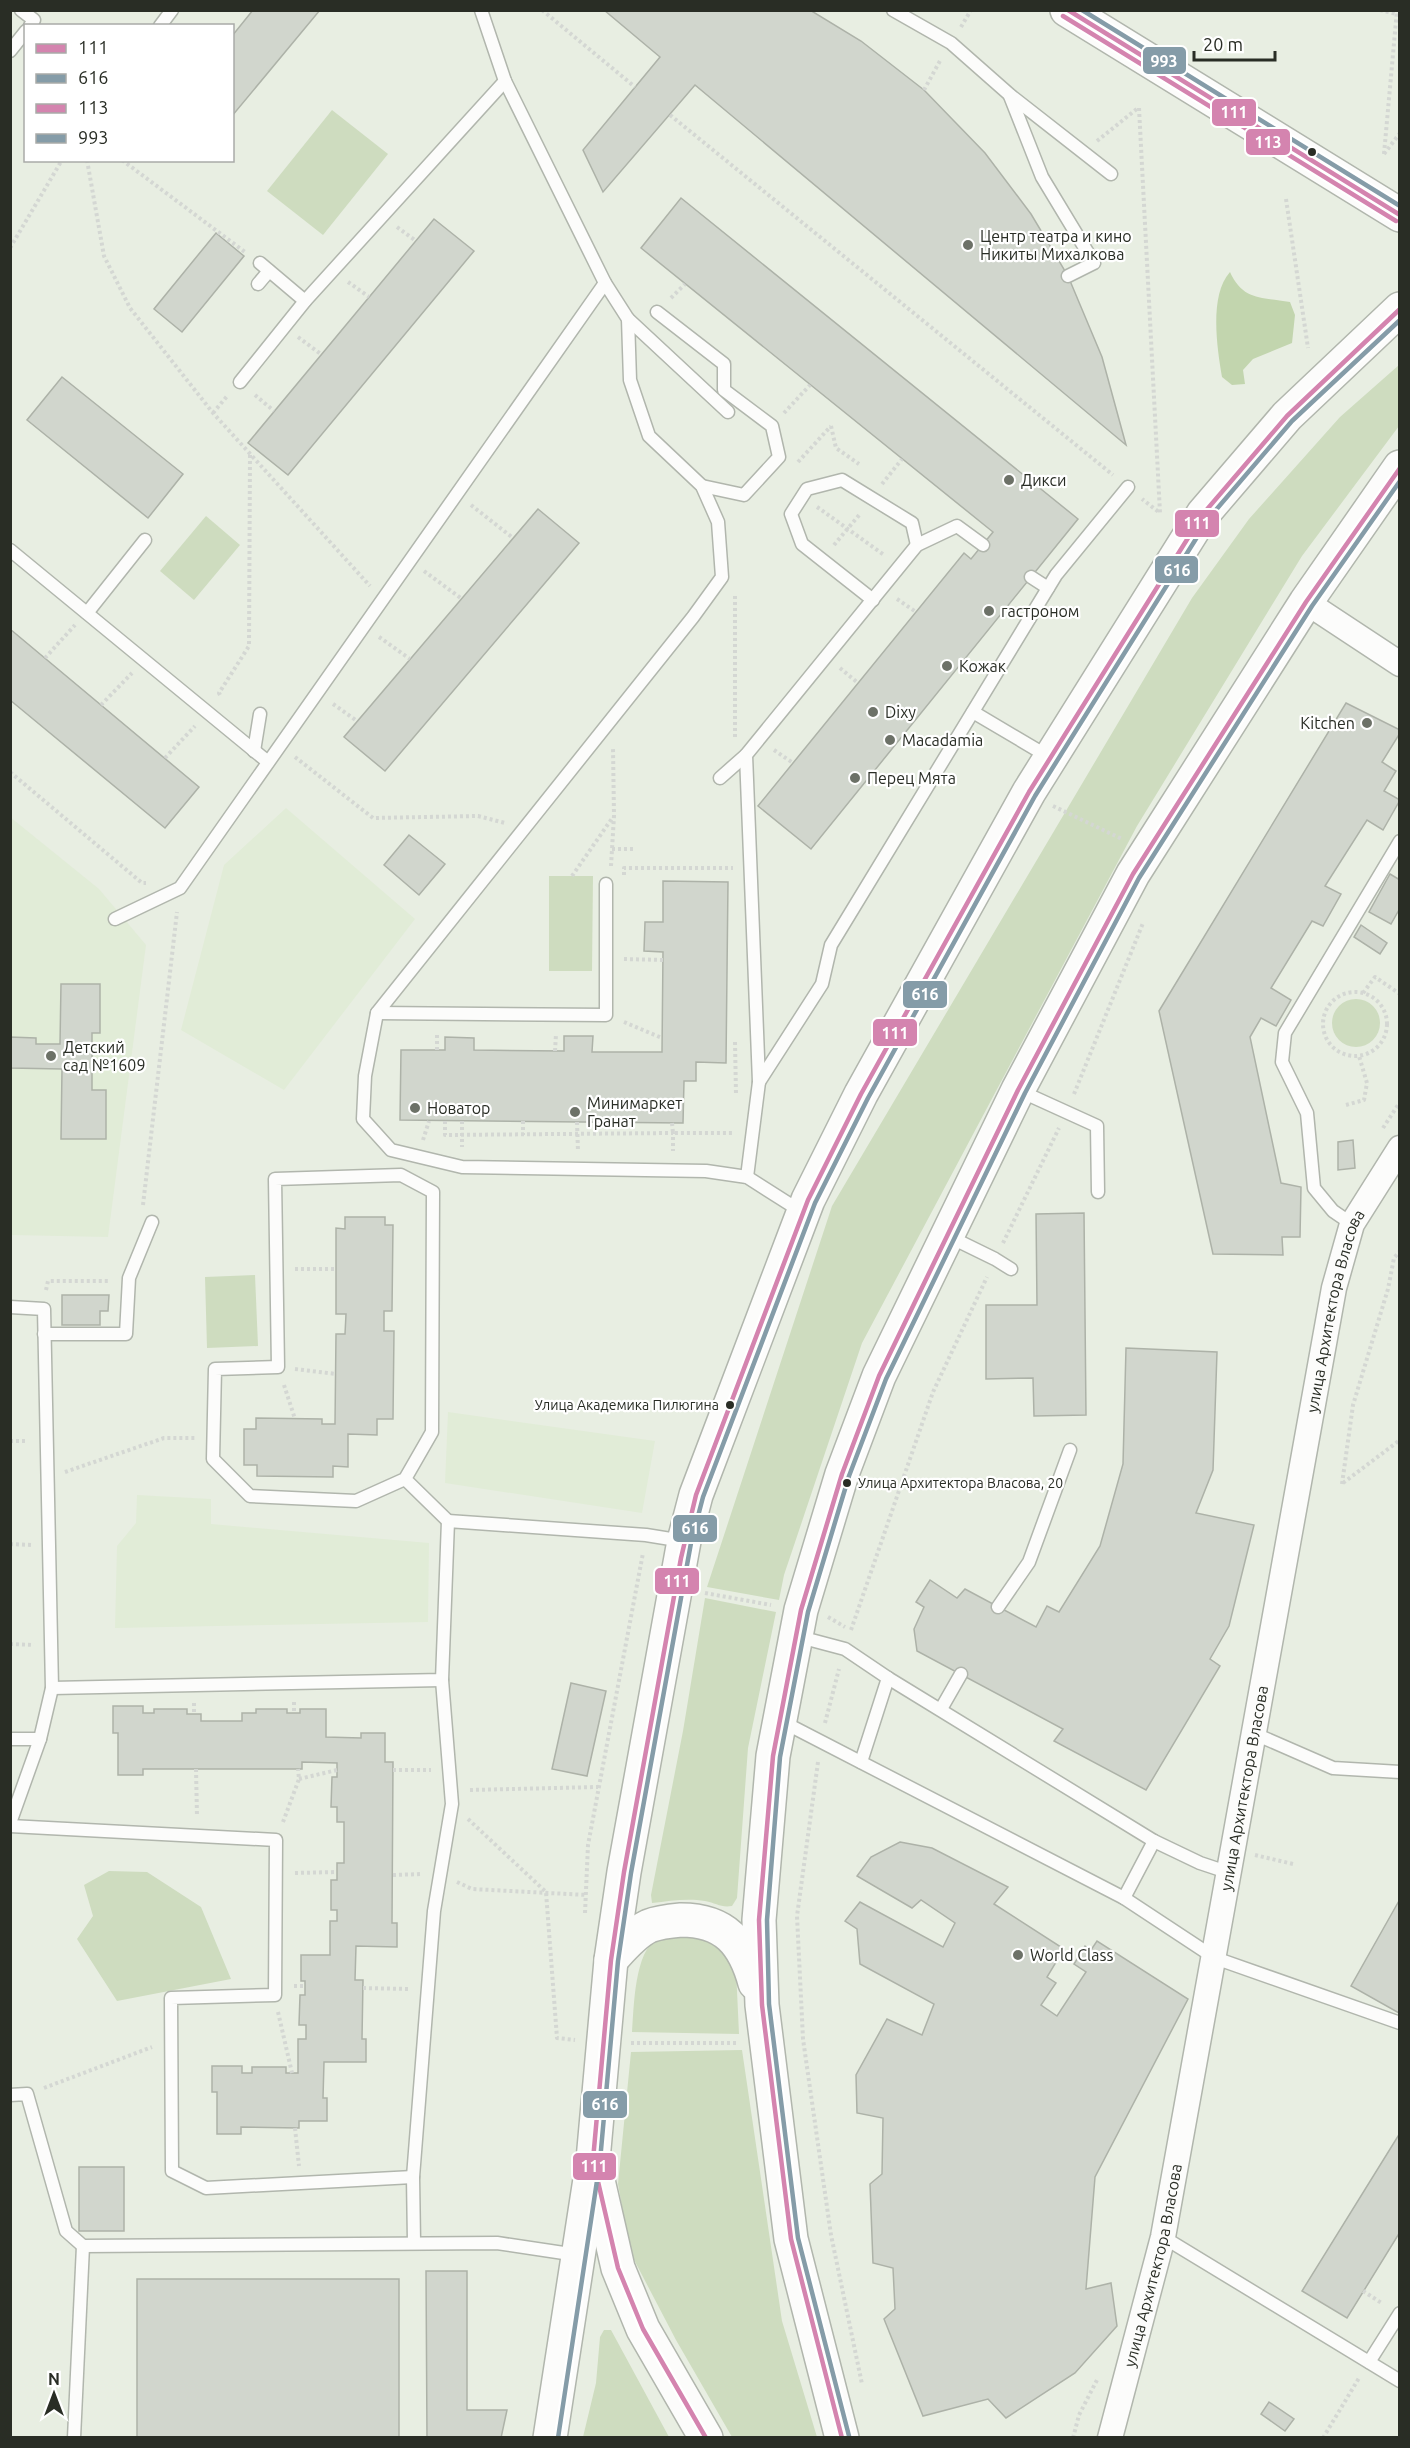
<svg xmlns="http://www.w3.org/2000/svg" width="1410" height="2448" viewBox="0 0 1410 2448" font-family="Ubuntu,sans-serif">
  <rect width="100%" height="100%" fill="#e8eee2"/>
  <g fill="#e1ecd7">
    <path d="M286,808L415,919L284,1090L181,1030L224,865Z"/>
    <path d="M10,817L99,889L146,945L108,1237L11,1235Z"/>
    <path d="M448,1412L655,1441L642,1513L445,1483Z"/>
    <path d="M137,1495L211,1499V1524L429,1543L428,1622L115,1628L117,1546L136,1523Z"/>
  </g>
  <g fill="#cedcbf">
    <path d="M332,110L388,154L323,235L267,191Z"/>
    <path d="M1399,365V426L1302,556L1137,826L862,1343L784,1575L779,1600L707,1587L832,1206L1192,598L1249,519L1340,417Z"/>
    <path d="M206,516L240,545L194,600L160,571Z"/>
    <path d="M549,876H593L592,971H549Z"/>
    <circle cx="1356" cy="1023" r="24"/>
    <path d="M255,1275L258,1346L207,1348L205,1277Z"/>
    <path d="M705,1598L776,1612L748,1748L737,1898L732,1906C721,1908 716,1903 705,1901C687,1898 670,1901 652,1903L651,1895L683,1731Z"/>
    <path d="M109,1871L147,1872L201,1907L231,1979L117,2001L77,1939L93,1916L84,1885Z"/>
    <path d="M690,1930L721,1945L736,1969L739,2034L632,2032C634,2008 634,1951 658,1938C667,1933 681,1932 690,1930Z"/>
    <path d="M742,2050L782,2321L817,2437H732L676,2340L630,2252L618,2184L631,2052Z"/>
    <path d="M604,2330H611L669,2437H583L596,2383L600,2337Z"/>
  </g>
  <path fill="#c2d5ae" d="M1230,272C1243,301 1262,297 1290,302L1295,315L1292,343L1253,359L1243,370L1245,384L1232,385L1222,377C1217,348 1209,295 1230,272Z"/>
  <g fill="#d1d6cd" stroke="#adb2a8" stroke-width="1.5">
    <path d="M253,10H320L232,116V36Z"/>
    <path d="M604,10H810L861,41L924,90L985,153L1031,214L1068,276L1102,357L1126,445L695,85L603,192L583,150L660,57Z"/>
    <path d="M681,198L1078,519L811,849L758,806L964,553L971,559L993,532L641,248Z"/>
    <path d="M434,219L474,251L288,475L248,443Z"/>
    <path d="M216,233L244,256L182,332L154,309Z"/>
    <path d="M62,377L183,474L148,518L27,420Z"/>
    <path d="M538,509L579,543L385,771L344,737Z"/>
    <path d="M10,629L199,787L165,828L10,700Z"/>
    <path d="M1346,703L1400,730V733L1382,762L1396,771L1384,791L1400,800L1383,830L1367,820L1325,886L1341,894L1323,926L1312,921L1271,988L1291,1000L1276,1026L1261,1018L1250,1037L1281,1183L1301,1187L1300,1237H1282L1283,1255L1213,1254L1159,1011Z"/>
    <path d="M409,835L445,864L419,895L384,865Z"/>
    <path d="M1390,874L1400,880V908L1391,924L1369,912Z"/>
    <path d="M663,881L728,882L726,1063L696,1062V1081H684L683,1123L400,1120L401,1050H445V1037L474,1038V1050L564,1051V1036H593L592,1052H662L663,952L644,951L645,922H663Z"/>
    <path d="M1361,925L1387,943L1380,954L1354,937Z"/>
    <path d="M61,984H100V1033H92V1090H106V1139H61L62,1069L10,1068V1037L36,1038V1044H60Z"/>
    <path d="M1353,1140L1355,1168L1338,1170V1142Z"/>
    <path d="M1084,1213L1086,1415L1034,1416L1033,1378L986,1379V1305H1037L1036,1214Z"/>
    <path d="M345,1217H385V1225H393L392,1311H384V1331H394L393,1419H377V1435L348,1434V1467L333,1466V1477L257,1476V1465H244V1429H256V1418L322,1419V1424H335L336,1334H345L346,1314H336V1228L345,1229Z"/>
    <path d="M62,1295H109L108,1311H100V1325H62Z"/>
    <path d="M1126,1348L1217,1352L1213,1470L1196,1513L1254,1525L1229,1626L1210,1659L1220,1666L1146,1790L1054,1741L1063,1729L917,1651L914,1629L924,1607L916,1602L930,1580L957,1598L965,1589L1036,1627L1047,1606L1059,1612L1100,1546L1123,1464Z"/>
    <path d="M571,1683L606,1691L587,1776L552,1769Z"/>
    <path d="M113,1706H143V1713H154V1709H187V1714H201V1721H242V1713H256V1709H287V1713H300V1709H326V1737L361,1738V1733H385V1762H393L392,1923H397V1947L356,1946L355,1980H363L362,2039H366V2062H324L323,2098H327V2121H299V2128L241,2127V2134H217V2092H212V2066H242V2073H252V2067H286V2073H298V2039H306V2025H299L300,1995H305V1981H301V1955H330V1921H337V1910H331V1880H337V1863H344V1822H337V1807H331L332,1777H337V1763L302,1762V1769H143V1775H118V1733H113Z"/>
    <path d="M900,1842L932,1848L1008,1887L994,1904L1064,1949L1047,1977L1056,1983L1041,2005L1057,2016L1086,1972L1074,1964L1085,1946L1091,1950L1097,1941L1188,1999L1095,2177L1086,2289L1111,2283L1117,2326L1075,2373L1006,2418L988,2399L923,2416L884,2319L895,2309L893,2268L873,2263L870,2184L882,2174L883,2118L857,2113L856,2075L887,2019L922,2035L934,2004L860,1964L857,1929L845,1921L860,1902L943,1947L955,1923L921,1900L912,1908L857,1876L871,1857Z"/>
    <path d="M1400,1899V2013H1399L1351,1986Z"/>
    <path d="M1400,2133V2232L1347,2318L1302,2291Z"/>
    <rect x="79" y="2167" width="45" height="64"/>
    <path d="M426,2271H467V2410H507L501,2438H427Z"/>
    <rect x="137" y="2279" width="262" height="159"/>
    <path d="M1269,2402L1294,2419L1285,2431L1261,2414Z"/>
  </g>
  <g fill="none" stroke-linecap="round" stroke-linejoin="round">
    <defs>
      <g id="lane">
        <path d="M21,10L34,20L30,26"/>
        <path d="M481,10L505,81L605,283L628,319L630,380L649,436L702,486L718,522L722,577L693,617L377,1013L365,1076L363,1119L391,1150L462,1167L706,1171L747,1177L802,1212"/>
        <path d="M893,10L951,43L1010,95L1111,174"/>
        <path d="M160,26L172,10"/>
        <path d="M10,51L26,31"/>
        <path d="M1010,96L1042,177L1094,263L1068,276"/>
        <path d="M260,263L305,301"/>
        <path d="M258,284L269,271"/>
        <path d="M657,312L724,364V390L772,426L779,457L744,495L702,486"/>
        <path d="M628,319L728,412"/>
        <path d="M240,382L305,301L505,81"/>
        <path d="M10,550L268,762"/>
        <path d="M1031,577L1048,588"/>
        <path d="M873,600L802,544L791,514L807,489L842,480L912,523L917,545"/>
        <path d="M87,613L145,540"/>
        <path d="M973,712L1049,757"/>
        <path d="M254,751L260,714"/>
        <path d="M720,778L746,755"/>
        <path d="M115,919L180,888L605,283"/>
        <path d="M377,1013L606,1015V884"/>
        <path d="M759,1082L822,984L831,945L1056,575L1128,487"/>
        <path d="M1020,1091L1097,1126L1098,1192"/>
        <path d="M747,1177L759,1082L746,755L917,545L957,526L983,545"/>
        <path d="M1352,1224L1333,1211L1314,1188L1307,1113L1282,1062L1285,1033L1400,841"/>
        <path d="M948,1236L995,1259L1011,1269"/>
        <path d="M10,1307L44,1309L52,1688L40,1739L10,1823"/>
        <path d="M44,1334H126L129,1278L152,1222"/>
        <path d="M405,1479L356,1501L250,1496L213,1459L215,1369L278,1367L275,1179L401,1175L433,1192L432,1432L405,1479L448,1521"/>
        <path d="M998,1607L1029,1562L1070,1450"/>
        <path d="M796,1636L845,1649L888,1678L1154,1841L1200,1863L1230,1873"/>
        <path d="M52,1688L442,1680L448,1521L646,1535L683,1541"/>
        <path d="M941,1709L961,1674"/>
        <path d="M783,1722L1124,1898L1215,1958L1400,2023"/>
        <path d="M1255,1734L1333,1768L1400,1772"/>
        <path d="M10,1739H40"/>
        <path d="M861,1762L888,1678"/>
        <path d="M10,1826L276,1840L275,1995L171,1998L172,2171L206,2188L413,2177"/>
        <path d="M1124,1898L1154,1841"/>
        <path d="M10,2095L27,2094L66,2231L83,2246L497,2243L577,2255"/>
        <path d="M1163,2237L1400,2381"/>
        <path d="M414,2242L413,2177L434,1911L452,1804L442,1680"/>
        <path d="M1369,2362L1400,2313"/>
        <path d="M74,2438L83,2246"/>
      </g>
      <g id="street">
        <path d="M1306,602L1400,664"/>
        <path id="s1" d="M1110,2438L1163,2237L1334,1288L1352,1224L1400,1148"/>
      </g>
      <g id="secondary">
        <path d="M1067,10L1400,215"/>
        <path d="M611,1960C622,1948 634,1933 649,1926C659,1922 670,1921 681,1920C725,1920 744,1943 755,1983"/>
        <path d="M597,2176L618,2268L643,2329L706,2438"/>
        <path d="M550,2438L593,2160L611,1960L624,1872L684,1541L696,1495L808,1200L861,1094L1029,792L1203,514L1287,416L1400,309"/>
        <path d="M842,2438L791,2239L762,2005L759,1920L773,1756L801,1610L842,1474L879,1376L1018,1090L1133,874L1306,602L1400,467"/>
      </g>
    </defs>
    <use href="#lane" stroke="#b1b6ad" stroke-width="15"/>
    <use href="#street" stroke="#b1b6ad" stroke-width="27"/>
    <use href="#secondary" stroke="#b1b6ad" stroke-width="36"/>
    <g stroke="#d4d7d3" stroke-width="4" stroke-dasharray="3 3" stroke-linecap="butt">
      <path d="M542,10L635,87"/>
      <path d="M1380,10L1400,15"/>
      <path d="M961,27L971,10"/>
      <path d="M924,90L941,59"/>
      <path d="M1139,108L1160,513L1142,499"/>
      <path d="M670,115L1113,475"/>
      <path d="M1097,141L1138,108"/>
      <path d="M1384,154L1397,10"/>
      <path d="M1384,154L1400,133"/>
      <path d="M87,160L104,256L130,308L213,413L370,586"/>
      <path d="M122,160L245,252"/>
      <path d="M1286,199L1308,348"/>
      <path d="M397,227L416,241"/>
      <path d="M10,248L62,160"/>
      <path d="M348,282L369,297"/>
      <path d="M671,298L685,284"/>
      <path d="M298,337L322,355"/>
      <path d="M255,395L274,411"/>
      <path d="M213,413L228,395"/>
      <path d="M784,413L810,385"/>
      <path d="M831,426L836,448L859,464"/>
      <path d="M798,462L831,426"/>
      <path d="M882,484L902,459"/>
      <path d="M471,505L513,538"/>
      <path d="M817,507L884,555"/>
      <path d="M834,545L860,514"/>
      <path d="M424,571L462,599"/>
      <path d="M897,599L916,612"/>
      <path d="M379,637L410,659"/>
      <path d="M45,658L75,625"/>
      <path d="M840,668L858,683"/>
      <path d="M220,695L219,693L249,646L250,454"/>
      <path d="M333,704L357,721"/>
      <path d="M101,705L132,673"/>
      <path d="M735,737V595"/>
      <path d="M774,750L793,763"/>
      <path d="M295,757L373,818L478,816L505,823"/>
      <path d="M165,758L195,726"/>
      <path d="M10,772L142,883H146"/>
      <path d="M1053,806L1122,839"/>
      <path d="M612,849H633"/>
      <path d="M611,866L614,816L613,748"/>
      <path d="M624,875V868H733"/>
      <path d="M572,876L613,817"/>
      <path d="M624,959L663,960"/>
      <circle cx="1355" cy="1024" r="32"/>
      <path d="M1363,993L1375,977L1400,994"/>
      <path d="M624,1022L662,1038"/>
      <path d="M735,1042L736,1094"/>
      <path d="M437,1050V1033"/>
      <path d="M555,1051L556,1034"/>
      <path d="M1074,1094L1143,923"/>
      <path d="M1346,1105L1364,1100L1367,1083L1359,1056"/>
      <path d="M445,1121V1135L673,1133V1151"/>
      <path d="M462,1121V1147"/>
      <path d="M523,1121V1135"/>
      <path d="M577,1122L578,1151"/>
      <path d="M672,1123L673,1133H734"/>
      <path d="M1383,1128L1400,1102"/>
      <path d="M423,1140L429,1121"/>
      <path d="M143,1205L177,912"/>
      <path d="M1003,1243L1059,1128"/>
      <path d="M295,1269H336"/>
      <path d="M46,1290L48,1281H109"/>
      <path d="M295,1369L336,1374"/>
      <path d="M284,1385L295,1419"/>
      <path d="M10,1441H28"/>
      <path d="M65,1472L164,1438H196"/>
      <path d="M1343,1483L1400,1440"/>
      <path d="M1342,1484L1353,1405L1388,1289L1394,1258L1400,1251"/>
      <path d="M10,1544L31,1545"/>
      <path d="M705,1593L771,1605"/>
      <path d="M828,1617L845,1627"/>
      <path d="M851,1630L933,1392L987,1277"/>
      <path d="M10,1644L34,1645"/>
      <path d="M294,1702V1713"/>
      <path d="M194,1703V1714"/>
      <path d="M825,1723L839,1669"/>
      <path d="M818,1762L797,1916L803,2039L831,2235L862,2384"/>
      <path d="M196,1769L197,1816"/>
      <path d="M393,1770H431"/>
      <path d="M299,1779L337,1770"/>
      <path d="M470,1790L598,1787"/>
      <path d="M468,1819L546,1892L557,2038L575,2040"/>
      <path d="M283,1822L299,1779L298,1769"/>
      <path d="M1255,1855L1293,1864"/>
      <path d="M295,1873L337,1872"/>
      <path d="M393,1875L422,1874"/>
      <path d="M457,1882L472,1889L587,1895"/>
      <path d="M585,1913L588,1845L643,1553"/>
      <path d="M294,1986H305"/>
      <path d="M363,1988L410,1989"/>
      <path d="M278,2012L292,2073"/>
      <path d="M631,2043H738"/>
      <path d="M44,2088L152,2047"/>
      <path d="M295,2128L299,2166"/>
      <path d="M1363,2291L1383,2304"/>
      <path d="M1073,2438L1079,2415L1097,2380"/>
      <path d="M1323,2438L1359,2378"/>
    </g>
    <use href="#lane" stroke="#fcfcfb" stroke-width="12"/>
    <use href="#street" stroke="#fcfcfb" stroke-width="24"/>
    <use href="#secondary" stroke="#fcfcfb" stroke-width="33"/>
    <defs>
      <g id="bus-1">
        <path d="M1068,10L1400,215"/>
        <path d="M706,2438L643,2329L618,2268L593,2160L611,1960L624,1872L681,1558L696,1495L808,1200L861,1094L1029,792L1203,514L1287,416L1400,309"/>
        <path d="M842,2438L791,2239L762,2005L759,1920L773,1756L801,1610L842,1474L879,1376L1018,1090L1133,874L1306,602L1400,468"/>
      </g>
      <g id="bus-2">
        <path d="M849,2436L798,2238L769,2004L767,1920L780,1757L808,1612L849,1476L886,1379L1025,1093L1139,878L1312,606L1400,481"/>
        <path d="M558,2438L600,2161L618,1961L631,1873L691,1543L703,1497L815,1203L868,1098L1035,796L1209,518L1292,421L1400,320"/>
      </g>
      <path id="bus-3" d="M1063,16L1396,221"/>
      <path id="bus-4" d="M1082,10L1400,206"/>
    </defs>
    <use href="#bus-1" stroke="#fff" stroke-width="9"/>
    <use href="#bus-2" stroke="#fff" stroke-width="9"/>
    <use href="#bus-3" stroke="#fff" stroke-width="9"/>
    <use href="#bus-4" stroke="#fff" stroke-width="9"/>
    <use href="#bus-1" stroke="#d484af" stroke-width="4.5"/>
    <use href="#bus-2" stroke="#859ca8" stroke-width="4.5"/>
    <use href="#bus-3" stroke="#d484af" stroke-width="4.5"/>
    <use href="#bus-4" stroke="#859ca8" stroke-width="4.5"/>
  </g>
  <g fill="#292d25" stroke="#fff" stroke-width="2">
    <circle cx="1312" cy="152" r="5"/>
    <circle cx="730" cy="1405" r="5"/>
    <circle cx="847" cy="1483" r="5"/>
  </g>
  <g fill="#6c7167" stroke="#fff" stroke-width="2">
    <circle cx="968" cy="245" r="6"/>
    <circle cx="1009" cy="480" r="6"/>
    <circle cx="989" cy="611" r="6"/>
    <circle cx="947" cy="666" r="6"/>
    <circle cx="873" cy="712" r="6"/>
    <circle cx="1367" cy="723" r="6"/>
    <circle cx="890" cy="740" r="6"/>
    <circle cx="855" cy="778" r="6"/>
    <circle cx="51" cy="1056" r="6"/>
    <circle cx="415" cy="1108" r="6"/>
    <circle cx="575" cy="1112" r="6"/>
    <circle cx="1018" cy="1955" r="6"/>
  </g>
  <g text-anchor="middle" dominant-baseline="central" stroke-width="4.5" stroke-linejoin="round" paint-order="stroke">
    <g font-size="14" fill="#292d25" stroke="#fff" text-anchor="end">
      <text x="719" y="1405">Улица Академика Пилюгина</text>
      <text x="858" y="1483" text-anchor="start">Улица Архитектора Власова, 20</text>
    </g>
    <g font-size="16" fill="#292d25" stroke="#fff" text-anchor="start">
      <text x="980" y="236">Центр театра и кино<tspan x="980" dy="18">Никиты Михалкова</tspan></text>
      <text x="1021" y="480">Дикси</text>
      <text x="1001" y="611">гастроном</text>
      <text x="959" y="666">Кожак</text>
      <text x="885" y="712">Dixy</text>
      <text x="1355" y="723" text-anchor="end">Kitchen</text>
      <text x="902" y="740">Macadamia</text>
      <text x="867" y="778">Перец Мята</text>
      <text x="63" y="1047">Детский<tspan x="63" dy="18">сад №1609</tspan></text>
      <text x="587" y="1103">Минимаркет<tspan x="587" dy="18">Гранат</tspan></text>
      <text x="427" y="1108">Новатор</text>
      <text x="1030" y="1955">World Class</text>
    </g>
    <g font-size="16" fill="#292d25" stroke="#fff">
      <text stroke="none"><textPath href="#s1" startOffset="1150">улица Архитектора Власова</textPath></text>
      <text stroke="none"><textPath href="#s1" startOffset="664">улица Архитектора Власова</textPath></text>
      <text stroke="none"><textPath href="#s1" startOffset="178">улица Архитектора Власова</textPath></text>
    </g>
  </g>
  <g stroke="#fff" stroke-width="2">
    <rect x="1142" y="46" width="45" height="29" rx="6" fill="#859ca8"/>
    <rect x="1211" y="98" width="46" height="29" rx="6" fill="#d484af"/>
    <rect x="1245" y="128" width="46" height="28" rx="6" fill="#d484af"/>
    <rect x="1174" y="509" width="46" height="29" rx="6" fill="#d484af"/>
    <rect x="1154" y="555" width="45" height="29" rx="6" fill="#859ca8"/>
    <rect x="902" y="980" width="46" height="29" rx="6" fill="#859ca8"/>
    <rect x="872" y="1018" width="46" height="29" rx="6" fill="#d484af"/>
    <rect x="672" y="1514" width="46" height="29" rx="6" fill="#859ca8"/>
    <rect x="654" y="1567" width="46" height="28" rx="6" fill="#d484af"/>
    <rect x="582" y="2090" width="46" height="29" rx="6" fill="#859ca8"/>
    <rect x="572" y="2152" width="45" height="29" rx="6" fill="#d484af"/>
  </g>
  <g font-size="16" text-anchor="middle" font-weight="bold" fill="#fff">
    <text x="1164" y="67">993</text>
    <text x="1234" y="118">111</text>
    <text x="1268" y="148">113</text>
    <text x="1197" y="529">111</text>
    <text x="1177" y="576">616</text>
    <text x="925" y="1000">616</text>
    <text x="895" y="1039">111</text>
    <text x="695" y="1534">616</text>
    <text x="677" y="1587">111</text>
    <text x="605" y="2110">616</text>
    <text x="594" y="2172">111</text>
  </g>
  <rect width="1410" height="2448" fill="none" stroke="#292d25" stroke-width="24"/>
  <rect x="24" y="24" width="210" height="138" fill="#ffffff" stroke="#a9aba8" stroke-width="1.5"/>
  <rect x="36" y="44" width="30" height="9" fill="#d484af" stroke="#a9aba8" stroke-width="1.5"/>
  <text x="78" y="54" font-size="18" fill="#292d25">111</text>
  <rect x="36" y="74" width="30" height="9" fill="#859ca8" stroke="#a9aba8" stroke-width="1.5"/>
  <text x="78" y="84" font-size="18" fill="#292d25">616</text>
  <rect x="36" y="104" width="30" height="9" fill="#d484af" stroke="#a9aba8" stroke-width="1.5"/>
  <text x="78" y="114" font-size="18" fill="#292d25">113</text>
  <rect x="36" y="134" width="30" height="9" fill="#859ca8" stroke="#a9aba8" stroke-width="1.5"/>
  <text x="78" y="144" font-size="18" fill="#292d25">993</text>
  <g transform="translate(54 2394)" stroke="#ffffff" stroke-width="4.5" paint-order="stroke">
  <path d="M0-4.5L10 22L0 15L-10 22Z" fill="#292d25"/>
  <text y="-9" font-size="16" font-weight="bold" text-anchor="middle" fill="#292d25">N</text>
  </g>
  <path d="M1194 51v9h81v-9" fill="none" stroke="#292d25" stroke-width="3"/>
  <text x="1203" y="51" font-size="18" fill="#292d25" stroke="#ffffff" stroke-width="4.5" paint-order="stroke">20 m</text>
</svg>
